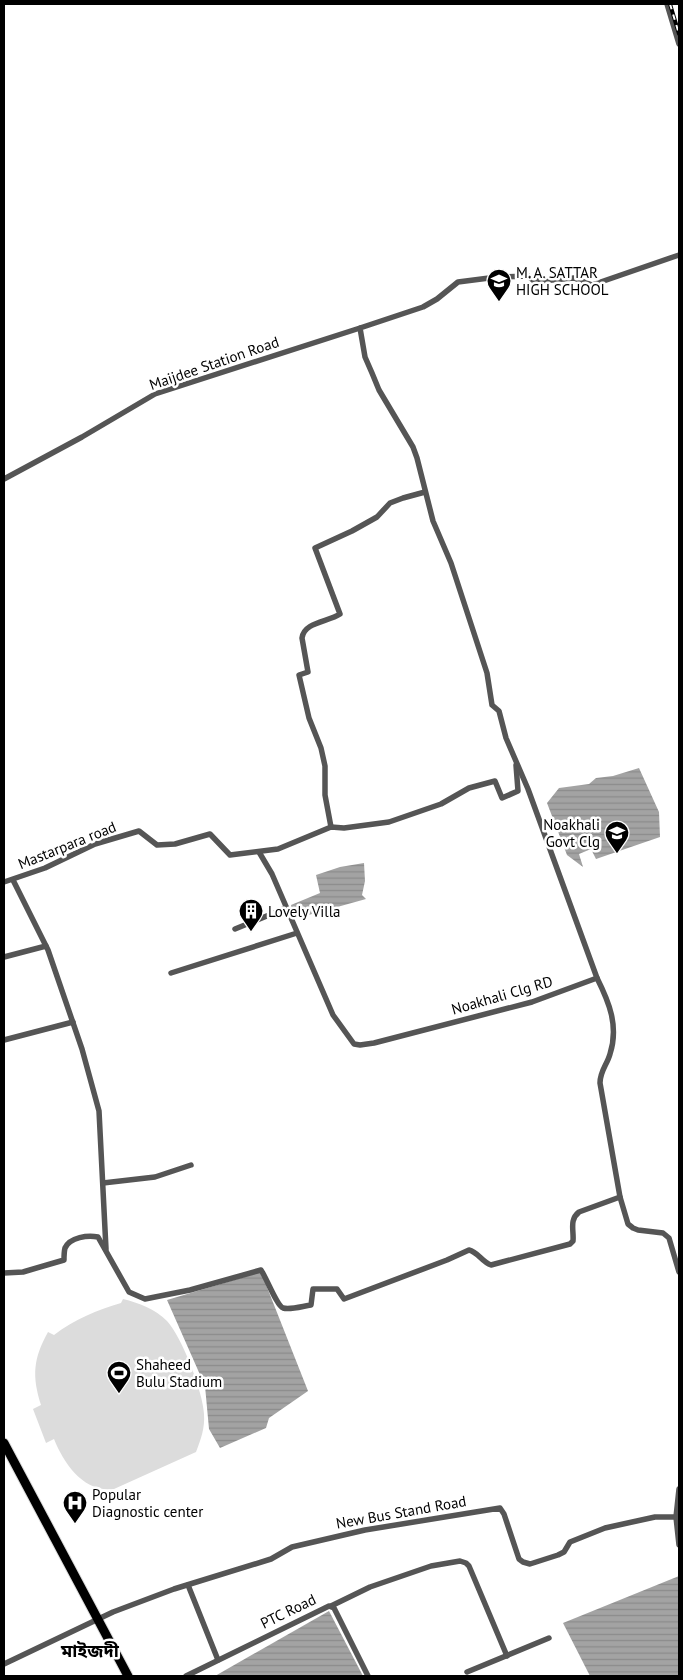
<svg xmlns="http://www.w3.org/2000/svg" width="683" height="1680" viewBox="0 0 683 1680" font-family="'PT Sans','Noto Sans Bengali',sans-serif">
  <defs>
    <pattern id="water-rules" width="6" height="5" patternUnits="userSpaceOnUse" patternTransform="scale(1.25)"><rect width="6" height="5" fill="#a3a3a3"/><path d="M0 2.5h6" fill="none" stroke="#8b8b8b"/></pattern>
  </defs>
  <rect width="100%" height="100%" fill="#fff"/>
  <path fill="#dcdcdc" d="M123,1299C139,1303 155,1309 167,1321C182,1337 203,1392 204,1414C205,1428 201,1439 196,1452L114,1489C84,1493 64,1464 54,1439L46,1443L33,1409L41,1405C32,1376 33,1359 48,1332L54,1335C75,1319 97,1310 121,1303Z"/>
  <g fill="url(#water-rules)">
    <path d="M639,768L659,812L660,837L596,859L591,849L579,854L583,867L567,855L547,803L559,788L589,784L596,778L613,776Z"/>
    <path d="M364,863L365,881L362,895L366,899L294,919L291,905L320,893L316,875L340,867Z"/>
    <path d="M261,1272L308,1391L269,1418L266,1428L220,1448L209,1429L205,1386L167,1300Z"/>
    <path d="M679,1576V1676H590L563,1623Z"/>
    <path d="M329,1611L363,1676H215Z"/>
  </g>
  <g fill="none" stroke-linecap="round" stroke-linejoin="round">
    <defs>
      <path id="trunk" d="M4,1443L128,1676"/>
    </defs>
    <use href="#trunk" stroke="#dbdbdb" stroke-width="11"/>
    <g stroke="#555" stroke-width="5.5">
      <path d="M667,4L679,44"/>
      <path d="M4,479L82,437L155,394L360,328"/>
      <path d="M331,827L325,795V766L321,748L309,718L299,675L308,672L302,638C304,622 328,622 340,614L315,548L352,531L377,517L390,503L403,498L425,492"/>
      <path d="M259,852L272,874L333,1015L354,1044L360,1045L374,1043L532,1002L597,978C609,1002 619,1026 610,1054C607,1065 600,1071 600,1083L620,1197L628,1224L633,1228L638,1230L663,1233L669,1238L679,1272"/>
      <path d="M13,880L48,950L82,1049L99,1111L106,1249"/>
      <path d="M4,882L45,868L95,844L139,831L157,845L175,844L210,834L230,855L278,849L331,827L344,828L389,822L441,804L469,788L495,781L502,798L518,791L516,765"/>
      <path d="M235,929L286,908"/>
      <path d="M4,957L46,946"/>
      <path d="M171,973L297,933"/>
      <path d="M597,978L528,789L506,738L499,711L492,705L487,673L451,563L433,521L417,458L413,447L379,390L372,373L365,357L360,328L423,307L437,299L458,282L497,277L528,276L533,280L541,281L574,278L592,285L679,255"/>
      <path d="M4,1040L73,1022"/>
      <path d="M103,1183L155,1177L191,1165"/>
      <path d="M4,1273L23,1272L64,1260C64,1256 64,1252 65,1248C70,1237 88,1235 98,1237L129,1292L145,1299L190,1290L261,1270C266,1277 277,1306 283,1308C291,1310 303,1306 311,1305L313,1289H337L344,1299L447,1260L469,1250C478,1252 482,1262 491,1265L570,1244L573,1241C574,1230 569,1220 579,1212L620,1197"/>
      <path d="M679,1489L676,1517L679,1545"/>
      <path d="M188,1585L218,1660"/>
      <path d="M331,1606L370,1587L431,1566L460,1561L466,1563L469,1566L507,1656"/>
      <path d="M4,1664L113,1612L174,1589L271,1559L292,1547L365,1530L500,1508L504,1514L519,1559L523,1562L530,1564L558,1555L564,1552L570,1542L605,1528L655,1517H676"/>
      <path d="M467,1672L549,1638"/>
      <path d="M186,1676L329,1606L334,1608L368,1676"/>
    </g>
    <use href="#trunk" stroke="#000" stroke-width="9"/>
    <defs>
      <path id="rail" d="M670,4L679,34"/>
    </defs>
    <use href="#rail" stroke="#000" stroke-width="4"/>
    <use href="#rail" stroke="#fff" stroke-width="2" stroke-dasharray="5.5" stroke-linecap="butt"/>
  </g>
  <defs>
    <symbol id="school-pin" viewBox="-11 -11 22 30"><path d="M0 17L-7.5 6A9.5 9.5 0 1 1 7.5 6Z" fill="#000" stroke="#fff"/><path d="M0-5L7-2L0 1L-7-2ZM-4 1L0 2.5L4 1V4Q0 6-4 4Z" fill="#fff"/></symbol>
    <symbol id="university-pin" viewBox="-11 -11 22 30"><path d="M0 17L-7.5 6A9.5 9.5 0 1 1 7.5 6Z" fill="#000" stroke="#fff"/><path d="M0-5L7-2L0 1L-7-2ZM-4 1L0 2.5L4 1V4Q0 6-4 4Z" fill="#fff"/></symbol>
    <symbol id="building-pin" viewBox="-11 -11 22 30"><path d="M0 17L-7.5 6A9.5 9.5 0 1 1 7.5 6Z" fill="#000" stroke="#fff"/><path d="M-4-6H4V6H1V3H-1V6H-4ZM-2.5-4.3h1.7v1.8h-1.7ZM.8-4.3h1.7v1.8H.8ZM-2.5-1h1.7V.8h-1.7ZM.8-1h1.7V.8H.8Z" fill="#fff"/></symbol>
    <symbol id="stadium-pin" viewBox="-11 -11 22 30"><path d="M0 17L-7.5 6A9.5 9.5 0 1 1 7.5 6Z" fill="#000" stroke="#fff"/><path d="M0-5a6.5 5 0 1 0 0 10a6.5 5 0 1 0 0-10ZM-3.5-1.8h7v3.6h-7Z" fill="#fff"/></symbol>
    <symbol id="hospital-pin" viewBox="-11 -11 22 30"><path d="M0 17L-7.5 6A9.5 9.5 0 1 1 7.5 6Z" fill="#000" stroke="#fff"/><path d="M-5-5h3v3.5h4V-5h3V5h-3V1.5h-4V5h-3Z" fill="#fff"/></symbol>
  </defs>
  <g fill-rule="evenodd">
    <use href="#school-pin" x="485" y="267" width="28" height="38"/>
    <use href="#university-pin" x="603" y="819" width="28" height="38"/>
    <use href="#building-pin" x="237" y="897" width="28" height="38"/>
    <use href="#stadium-pin" x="105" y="1359" width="28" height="38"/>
    <use href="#hospital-pin" x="61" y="1489" width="28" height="38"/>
  </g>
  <g text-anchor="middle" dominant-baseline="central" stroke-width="5" stroke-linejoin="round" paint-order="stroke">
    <g font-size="15" fill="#000" stroke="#fff" text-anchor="start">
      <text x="516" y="272">M. A. SATTAR<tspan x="516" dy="17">HIGH SCHOOL</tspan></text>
      <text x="600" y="824" text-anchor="end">Noakhali<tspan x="600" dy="17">Govt Clg</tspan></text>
      <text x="268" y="911">Lovely Villa</text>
      <text x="136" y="1364">Shaheed<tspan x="136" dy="17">Bulu Stadium</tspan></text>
      <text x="92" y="1494">Popular<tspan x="92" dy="17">Diagnostic center</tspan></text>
    </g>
    <g font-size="15" fill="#000" stroke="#fff">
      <text transform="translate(214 363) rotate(-19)">Maijdee Station Road</text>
      <text transform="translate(67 845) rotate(-22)">Mastarpara road</text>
      <text transform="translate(502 995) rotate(-16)">Noakhali Clg RD</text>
      <text transform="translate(401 1512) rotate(-10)">New Bus Stand Road</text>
      <text transform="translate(288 1611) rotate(-26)">PTC Road</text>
    </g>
    <g font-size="18" font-weight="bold" fill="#000" stroke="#fff">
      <text x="90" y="1650">মাইজদী</text>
    </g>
  </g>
  <rect width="683" height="1680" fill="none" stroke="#000000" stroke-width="10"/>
</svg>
